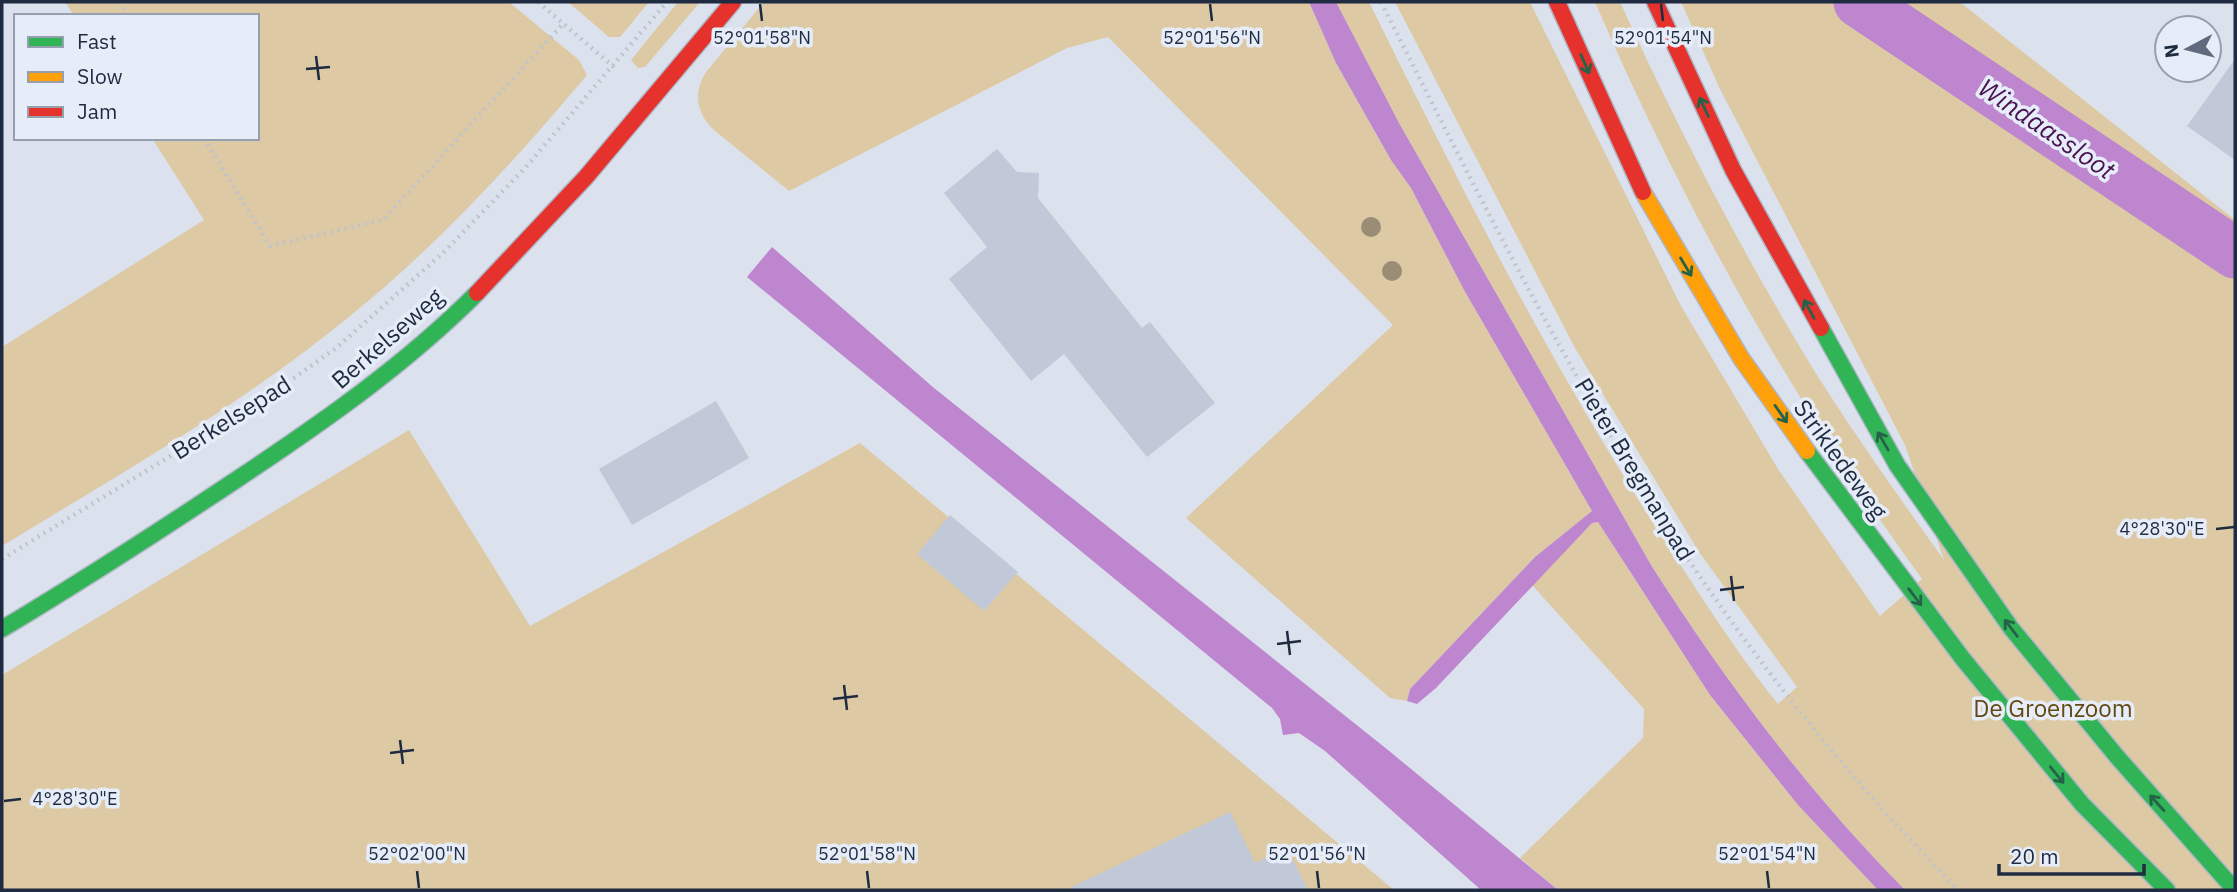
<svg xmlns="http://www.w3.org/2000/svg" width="2237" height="892" viewBox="0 0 2237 892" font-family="'IBM Plex Sans',sans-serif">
  <rect width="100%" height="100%" fill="#dbe2ee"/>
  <g fill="#ddc9a4">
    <path d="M65,2H509L579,60L587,75C514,162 438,245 350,316C243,404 120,474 2,546V347L204,220L152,138H257V16H74Z"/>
    <path d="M568,2H649L620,37H609Z"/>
    <path d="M678,2H700L645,67L638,68L631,60Z"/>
    <path d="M764,2H1309L1336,63L1391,160L1411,188L1464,290L1592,511L1535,557L1410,689L1407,701L1390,698L1186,518L1393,325L1108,37L1067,48L789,191L714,130C696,113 693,93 706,72Z"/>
    <path d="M1336,2H1369C1462,190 1556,376 1672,552C1706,604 1739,656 1778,704L1797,687L1699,552L1575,348L1395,2H1530L1681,306L1778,469L1880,616L1922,579C1791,399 1683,206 1595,2H1620C1671,113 1726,222 1788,327C1835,408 1890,484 1944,560L1905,445L1720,89L1681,2H1960L2235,220V890H1905C1809,793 1725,681 1651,565L1399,123Z"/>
    <path d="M409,430L530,626L860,443L1394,890H2V675Z"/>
    <path d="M1598,522L1710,695L1798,805L1878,890H1558L1520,858L1643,738L1644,709L1532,585L1592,523Z"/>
  </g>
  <g fill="#be86ce">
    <path d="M1309,2H1336L1399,123L1651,565C1725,681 1809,793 1905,890H1878L1798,805L1710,695L1598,522L1592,523L1436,688L1417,704L1407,701L1410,689L1535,557L1592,511L1464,290L1411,188L1391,160L1336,63Z"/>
    <path d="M772,247L934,388L1388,750L1558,890H1481L1325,751L1299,733L1283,735L1280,719L1272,708L747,277Z"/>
  </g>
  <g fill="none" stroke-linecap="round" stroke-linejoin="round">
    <path stroke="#be86ce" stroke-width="51" d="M1859,2L2235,253"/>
  </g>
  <g fill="#c1c8d7">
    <path d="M2235,59V160L2187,126Z"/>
    <path d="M997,149L1017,172L1039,173L1038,198L1142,328L1150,322L1215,403L1147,457L1064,354L1031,381L949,279L987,247L944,193Z"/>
    <path d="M716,401L749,458L632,525L599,469Z"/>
    <path d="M950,515L1018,572L984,611L917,554Z"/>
    <path d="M1230,812L1255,863L1287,848L1308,890H1065Z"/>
  </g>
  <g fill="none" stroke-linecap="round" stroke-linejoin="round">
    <defs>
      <g id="fast">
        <path d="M1821,328L1897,465L2011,628L2119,759L2235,890"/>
        <path d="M1807,451L1963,659L2082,804L2167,890"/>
        <path d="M2,629C82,581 161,530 239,478C323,422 405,365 477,293"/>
      </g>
      <path id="slow" d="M1643,192L1741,358L1807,451"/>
      <g id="jam">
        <path d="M1557,2L1643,192"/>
        <path d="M1655,2L1733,170L1821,328"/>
        <path d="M477,293L586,177L733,2"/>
      </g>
    </defs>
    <use href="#fast" stroke="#aeb7c6" stroke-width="19"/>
    <use href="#slow" stroke="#aeb7c6" stroke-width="19"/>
    <use href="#jam" stroke="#aeb7c6" stroke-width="19"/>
    <g stroke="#c0c4ca" stroke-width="4.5" stroke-dasharray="2 5" stroke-linecap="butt">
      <path d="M119,2L128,16"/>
      <path d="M538,2L614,67"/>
      <path d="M1381,2C1463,164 1544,328 1639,482C1728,629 1838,767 1958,890"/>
      <path d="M204,138L270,246L383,220L564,23"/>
      <path d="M2,559L270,395L336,348L443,253L526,167L667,2"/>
    </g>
    <use href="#fast" stroke="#30b455" stroke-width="16"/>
    <use href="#slow" stroke="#ff9f0a" stroke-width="16"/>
    <use href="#jam" stroke="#e5322d" stroke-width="16"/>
  </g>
  <g fill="#998e75">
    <circle cx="1371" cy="227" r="10"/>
    <circle cx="1392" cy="271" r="10"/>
  </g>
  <defs><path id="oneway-shaft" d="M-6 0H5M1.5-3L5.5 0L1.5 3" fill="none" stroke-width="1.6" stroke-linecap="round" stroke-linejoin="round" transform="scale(1.75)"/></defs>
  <g stroke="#266248">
    <use href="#oneway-shaft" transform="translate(1585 64) rotate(66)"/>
    <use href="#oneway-shaft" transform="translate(1704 107) rotate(-115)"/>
    <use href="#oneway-shaft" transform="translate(1686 267) rotate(59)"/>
    <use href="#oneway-shaft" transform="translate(1809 309) rotate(-119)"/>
    <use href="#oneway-shaft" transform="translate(1781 414) rotate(55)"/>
    <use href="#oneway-shaft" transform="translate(1883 441) rotate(-120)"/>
    <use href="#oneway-shaft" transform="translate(1915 597) rotate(53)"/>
    <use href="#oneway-shaft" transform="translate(2011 628) rotate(-127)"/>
    <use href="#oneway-shaft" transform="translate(2057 775) rotate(51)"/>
    <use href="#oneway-shaft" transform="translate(2157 803) rotate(-132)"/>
  </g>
  <path fill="none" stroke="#1f2b40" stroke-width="2.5" d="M760,4L762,21M1210,4L1212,21M1661,4L1663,21M316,56L319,80M306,69L330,67M2216,529L2234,527M1731,576L1734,601M1720,590L1744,587M1287,631L1290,655M1277,644L1301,641M844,685L847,710M833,699L858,696M400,740L403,764M390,753L414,750M4,801L21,799M417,871L419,888M867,871L869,888M1317,871L1319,888M1767,871L1769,888"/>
  <g text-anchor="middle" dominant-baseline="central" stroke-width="7" stroke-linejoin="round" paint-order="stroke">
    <g font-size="24" fill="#1f2b40" stroke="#e6edf8">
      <text transform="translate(387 338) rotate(-41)">Berkelseweg</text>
      <text transform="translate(231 417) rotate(-32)">Berkelsepad</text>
      <text transform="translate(1841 459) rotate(54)">Strikledeweg</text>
      <text transform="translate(1635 469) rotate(59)">Pieter Bregmanpad</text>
    </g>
    <g font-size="24" fill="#634912" stroke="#e6edf8">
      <text x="2053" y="708">De Groenzoom</text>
    </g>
    <g font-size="26" font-style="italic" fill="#481250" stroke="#e6edf8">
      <text transform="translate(2047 128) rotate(34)">Windaassloot</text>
    </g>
  </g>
  <g font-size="18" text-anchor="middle" fill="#1f2b40" stroke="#e6edf8" stroke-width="7" stroke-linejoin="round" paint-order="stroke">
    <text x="762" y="44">52°01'58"N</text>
    <text x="1212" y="44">52°01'56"N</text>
    <text x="1663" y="44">52°01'54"N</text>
    <text x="2162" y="535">4°28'30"E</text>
    <text x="75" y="805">4°28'30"E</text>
    <text x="417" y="860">52°02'00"N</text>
    <text x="867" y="860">52°01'58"N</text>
    <text x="1317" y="860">52°01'56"N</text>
    <text x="1767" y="860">52°01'54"N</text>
  </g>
  <rect width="2237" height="892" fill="none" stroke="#1f2b40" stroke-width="7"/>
  <rect x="14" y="14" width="245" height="126" fill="#e6edf8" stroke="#969fae" stroke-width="2"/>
  <rect x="28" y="37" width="35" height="10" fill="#30b455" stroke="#969fae" stroke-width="2"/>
  <text x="77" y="49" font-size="21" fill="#1f2b40">Fast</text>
  <rect x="28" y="72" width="35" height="10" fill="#ff9f0a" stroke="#969fae" stroke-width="2"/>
  <text x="77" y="84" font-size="21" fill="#1f2b40">Slow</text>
  <rect x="28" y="107" width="35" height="10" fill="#e5322d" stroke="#969fae" stroke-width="2"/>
  <text x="77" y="119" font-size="21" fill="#1f2b40">Jam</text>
  <g transform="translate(2188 49) rotate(263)"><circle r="33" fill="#e6edf8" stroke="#969fae" stroke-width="2"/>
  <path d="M0-5L12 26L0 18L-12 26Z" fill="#616b7d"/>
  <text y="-10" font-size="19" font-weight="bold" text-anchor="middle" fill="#1f2b40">N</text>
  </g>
  <path d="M1999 864v10h145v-10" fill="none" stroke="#1f2b40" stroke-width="3.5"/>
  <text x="2010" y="864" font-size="21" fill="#1f2b40" stroke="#e6edf8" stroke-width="5" paint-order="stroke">20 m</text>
</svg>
